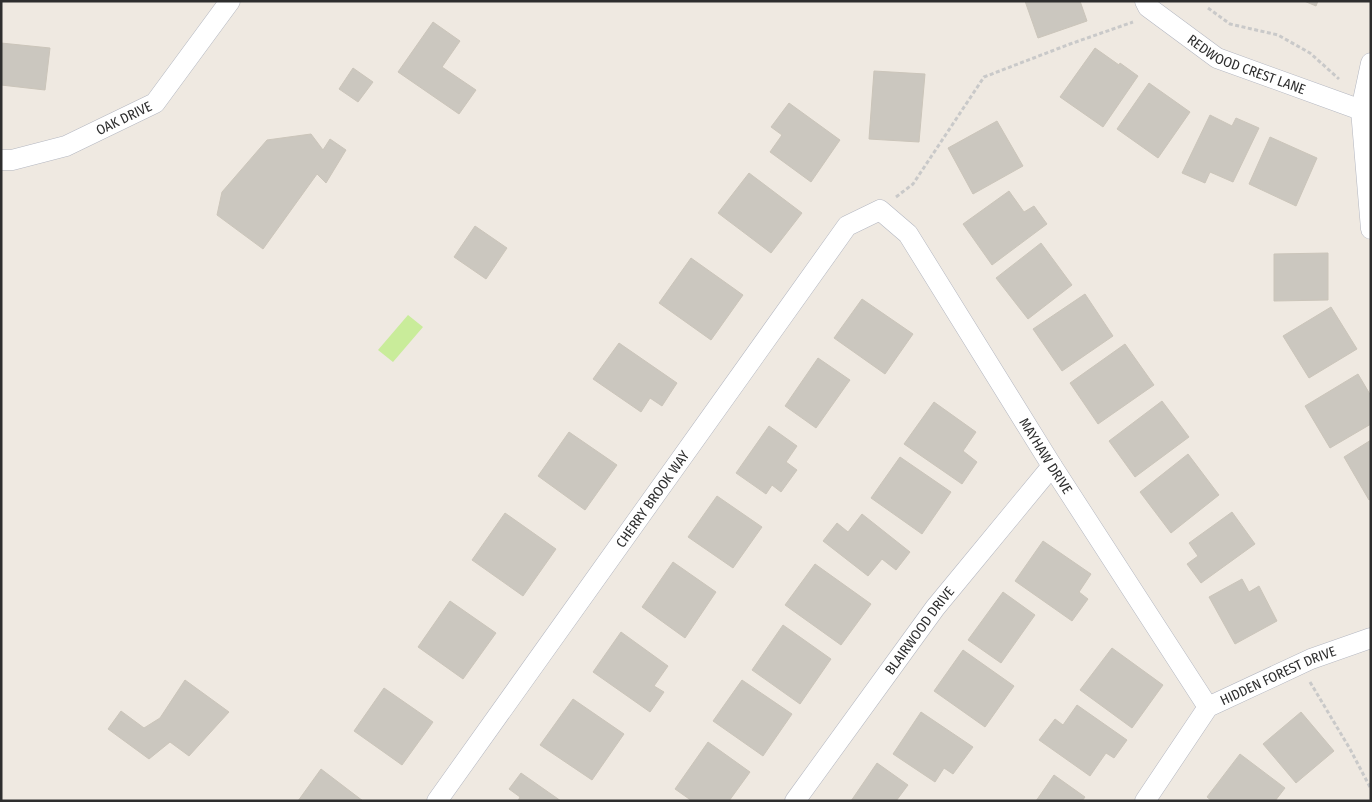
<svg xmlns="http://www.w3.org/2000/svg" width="1372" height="802" viewBox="0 0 1372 802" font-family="'Fira Sans Condensed',sans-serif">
  <rect width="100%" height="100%" fill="#efe9e1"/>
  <path fill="#c9ec9a" d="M408,315L423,327L393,362L378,350Z"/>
  <g fill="#cbc7bf" stroke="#cbc5ba">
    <path d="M1025,1H1080L1087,21L1038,38Z"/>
    <path d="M1304,1H1318L1316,6Z"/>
    <path d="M433,22L460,41L442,67L476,90L459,114L398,72Z"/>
    <path d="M1,43L50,48L45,90L1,85Z"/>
    <path d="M1095,48L1119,65L1120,63L1138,76L1103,127L1060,97Z"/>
    <path d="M353,68L373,82L358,102L339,89Z"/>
    <path d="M874,71L925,74L919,142L869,139Z"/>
    <path d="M1149,83L1190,112L1158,158L1117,129Z"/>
    <path d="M789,103L840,140L811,182L770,152L782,135L771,127Z"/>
    <path d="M1210,115L1232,126L1236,118L1259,128L1233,182L1210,172L1205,183L1182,173Z"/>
    <path d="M997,121L1023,166L973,194L948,148Z"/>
    <path d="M311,134L323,150L330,139L346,150L326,183L317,174L263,249L217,215L222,192L267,140Z"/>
    <path d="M1270,137L1317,158L1296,206L1249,184Z"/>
    <path d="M749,173L802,213L771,253L718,213Z"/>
    <path d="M1009,191L1024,212L1034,206L1047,224L992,265L963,224Z"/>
    <path d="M475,226L507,248L486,279L454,257Z"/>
    <path d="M1041,243L1072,285L1028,319L996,278Z"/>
    <path d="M1328,253V300L1274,301V254Z"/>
    <path d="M691,258L743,295L711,340L659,303Z"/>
    <path d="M1085,294L1113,336L1062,371L1033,329Z"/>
    <path d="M862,299L913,334L885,374L834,338Z"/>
    <path d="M1331,307L1357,349L1309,378L1283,336Z"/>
    <path d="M619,343L677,383L662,406L650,398L641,412L593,379Z"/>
    <path d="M1125,344L1154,385L1098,424L1070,383Z"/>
    <path d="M818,358L850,380L816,428L785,406Z"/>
    <path d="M1358,374L1371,396V424L1330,448L1305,406Z"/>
    <path d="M1162,401L1189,437L1135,477L1109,441Z"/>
    <path d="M934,402L976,432L963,451L977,462L962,484L904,444Z"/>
    <path d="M769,426L797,446L786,462L797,470L781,492L772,485L766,494L736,473Z"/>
    <path d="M569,432L617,465L585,510L538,476Z"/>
    <path d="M1371,440V499L1369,500L1344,457Z"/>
    <path d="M1188,454L1219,495L1171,533L1140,492Z"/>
    <path d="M900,457L951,492L922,534L871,498Z"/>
    <path d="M717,496L762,527L733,568L688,537Z"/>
    <path d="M1232,512L1255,544L1201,583L1187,564L1198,556L1189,543Z"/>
    <path d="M505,513L556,549L523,596L472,560Z"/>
    <path d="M862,514L910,552L896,570L882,559L868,576L823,541L837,523L848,532Z"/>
    <path d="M1043,541L1091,574L1079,592L1088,599L1072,621L1015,581Z"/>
    <path d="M673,562L716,592L685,638L642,607Z"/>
    <path d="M815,564L871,604L841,645L785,605Z"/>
    <path d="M1242,579L1249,592L1259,586L1277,621L1235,644L1209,597Z"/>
    <path d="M1003,592L1035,615L1001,663L968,640Z"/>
    <path d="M450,601L496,633L463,679L418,647Z"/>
    <path d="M783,625L831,659L800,704L752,670Z"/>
    <path d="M621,632L668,666L654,686L664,692L650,712L593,672Z"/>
    <path d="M1112,648L1163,685L1132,728L1080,690Z"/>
    <path d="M963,650L1014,686L985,727L934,691Z"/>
    <path d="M185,680L229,712L189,756L170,742L149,759L108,729L121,711L144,728L160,718Z"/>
    <path d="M742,680L792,714L763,756L713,721Z"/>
    <path d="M384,688L433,722L402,765L354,731Z"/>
    <path d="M573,699L624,734L592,780L540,745Z"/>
    <path d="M1077,705L1127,740L1114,758L1106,753L1090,776L1039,740L1055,719L1063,725Z"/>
    <path d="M921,712L973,747L953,774L944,768L935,782L893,754Z"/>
    <path d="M1301,712L1334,751L1296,783L1263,744Z"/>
    <path d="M708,742L750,772L729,801H692L675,789Z"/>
    <path d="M1240,754L1285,788L1275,801H1212L1207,797Z"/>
    <path d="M877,763L908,785L896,801H851Z"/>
    <path d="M321,769L363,801H298Z"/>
    <path d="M521,773L561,801H518L520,797L509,789Z"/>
    <path d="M1054,775L1085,797L1082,801H1036Z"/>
  </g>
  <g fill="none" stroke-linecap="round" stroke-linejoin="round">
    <defs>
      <g id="minor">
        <path id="s1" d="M1145,1L1148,7L1217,58L1361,110"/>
        <path d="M1371,63L1361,110L1371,229"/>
        <path id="s2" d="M1,160H12L66,146L155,103L230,1"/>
        <path id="s3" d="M437,801L847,226L880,210L908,234L1052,466L1208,707"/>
        <path id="s4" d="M795,801L935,608L1052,466"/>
        <path id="s5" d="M1145,801L1208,707L1311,659L1371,638"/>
      </g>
    </defs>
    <use href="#minor" stroke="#b4b7c1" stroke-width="21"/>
    <g stroke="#c9c9c9" stroke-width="3" stroke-dasharray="4 2.5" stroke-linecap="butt">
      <path d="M1208,8L1230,24L1278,35L1310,53L1339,79"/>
      <path d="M896,197L913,184L984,77L1070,44L1133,22"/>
      <path d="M1310,682L1350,749L1371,789"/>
    </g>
    <use href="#minor" stroke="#fff" stroke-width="20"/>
  </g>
  <g text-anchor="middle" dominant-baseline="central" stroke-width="5" stroke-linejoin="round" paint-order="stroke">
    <g font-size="14" fill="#2e2e2e" stroke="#fff">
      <text stroke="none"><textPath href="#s1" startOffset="122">REDWOOD CREST LANE</textPath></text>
      <text stroke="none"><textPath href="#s2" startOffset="131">OAK DRIVE</textPath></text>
      <text stroke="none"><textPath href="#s3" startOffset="1041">MAYHAW DRIVE</textPath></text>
      <text stroke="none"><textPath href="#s3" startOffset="371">CHERRY BROOK WAY</textPath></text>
      <text stroke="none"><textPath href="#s4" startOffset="211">BLAIRWOOD DRIVE</textPath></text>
      <text stroke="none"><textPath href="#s5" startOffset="190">HIDDEN FOREST DRIVE</textPath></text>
    </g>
  </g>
  <rect width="1372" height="802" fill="none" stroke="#2e2e2e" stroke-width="5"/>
</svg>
